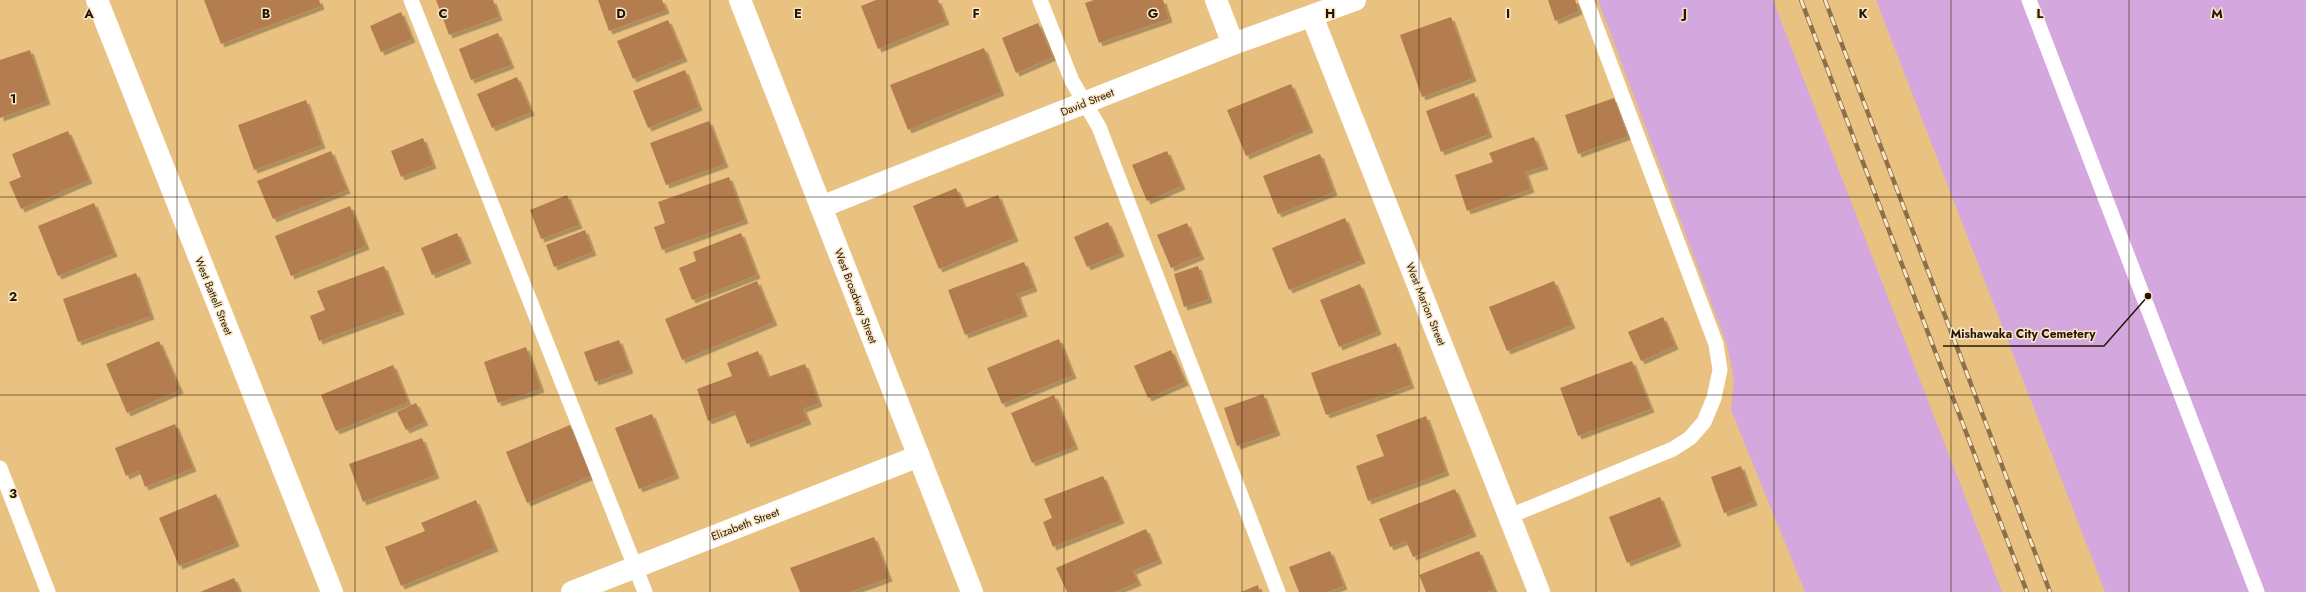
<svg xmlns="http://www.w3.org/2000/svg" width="2306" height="592" viewBox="0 0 2306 592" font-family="Jost,sans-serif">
  <defs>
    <filter id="shadow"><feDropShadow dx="3.5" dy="3.5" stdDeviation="0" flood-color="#0004"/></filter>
  </defs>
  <rect width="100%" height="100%" fill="#e9c282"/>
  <g fill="#d4a7df">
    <path d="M1598,0H1773L2002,592H1805L1731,410L1734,379L1727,345Z"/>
    <path d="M1876,0H2306V592H2105Z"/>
  </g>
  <g fill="#b47d4f" filter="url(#shadow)">
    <path d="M204,0H319L321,6L221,44Z"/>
    <path d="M436,0H493L499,17L449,35Z"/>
    <path d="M598,0H662L666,10L609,31Z"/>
    <path d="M876,0H938L946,21L878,49L861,6Z"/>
    <path d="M1094,0H1163L1169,19L1099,43L1085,3Z"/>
    <path d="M1548,0H1575L1579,11L1555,21Z"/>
    <path d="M401,12L412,39L381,52L370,26Z"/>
    <path d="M1451,17L1473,78L1422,97L1400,35Z"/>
    <path d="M668,20L684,58L633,79L617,41Z"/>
    <path d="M1038,23L1053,57L1016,73L1002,38Z"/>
    <path d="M498,33L511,65L471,80L459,49Z"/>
    <path d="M984,48L1001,92L908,130L890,85Z"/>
    <path d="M30,50L47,101L0,118V60Z"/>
    <path d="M685,70L699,107L648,128L633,91Z"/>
    <path d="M517,77L531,112L492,128L477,94Z"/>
    <path d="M1291,84L1310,129L1246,156L1227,110Z"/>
    <path d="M1474,93L1489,134L1441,152L1426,111Z"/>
    <path d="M1614,98L1628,136L1578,154L1565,115Z"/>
    <path d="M306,100L322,145L254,170L238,125Z"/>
    <path d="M709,121L725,164L666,185L650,143Z"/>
    <path d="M68,131L89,180L21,209L9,182L21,177L12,154Z"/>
    <path d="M1534,137L1545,166L1525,172L1531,189L1467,211L1455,175L1493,162L1489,153Z"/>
    <path d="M423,138L433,165L401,177L391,151Z"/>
    <path d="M331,151L347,190L273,219L257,181Z"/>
    <path d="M1167,151L1182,186L1147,201L1132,165Z"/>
    <path d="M1320,154L1334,192L1278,214L1263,176Z"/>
    <path d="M729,177L745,220L662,250L654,227L665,223L658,202Z"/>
    <path d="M956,188L965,208L998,195L1015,238L939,269L913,206Z"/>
    <path d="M567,195L579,225L541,239L530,210Z"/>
    <path d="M94,203L114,253L58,276L38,226Z"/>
    <path d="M350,206L366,246L291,276L275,236Z"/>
    <path d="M1345,218L1362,260L1289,290L1272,248Z"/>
    <path d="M1108,222L1121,253L1087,267L1074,237Z"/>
    <path d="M1187,223L1201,256L1171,268L1157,235Z"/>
    <path d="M585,230L593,252L554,267L546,245Z"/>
    <path d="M457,233L468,260L432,275L421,248Z"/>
    <path d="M741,233L757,275L692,300L679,268L696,261L693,252Z"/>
    <path d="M1024,262L1034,288L1017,294L1024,313L965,335L948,290Z"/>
    <path d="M384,266L401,311L319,341L310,316L325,310L317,291Z"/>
    <path d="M1198,266L1209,299L1184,307L1174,274Z"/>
    <path d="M136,273L151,316L78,342L63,299Z"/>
    <path d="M757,281L774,322L682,360L665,319Z"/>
    <path d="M1554,281L1572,325L1507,351L1489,307Z"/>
    <path d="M1360,284L1378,331L1339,347L1320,300Z"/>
    <path d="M1663,317L1675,346L1641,361L1628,332Z"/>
    <path d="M1059,339L1073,375L1002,404L987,368Z"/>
    <path d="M619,340L630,370L595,382L584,352Z"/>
    <path d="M159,341L180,390L127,413L106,364Z"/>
    <path d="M1396,343L1411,385L1326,415L1311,373Z"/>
    <path d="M526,347L541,389L498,403L484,362Z"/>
    <path d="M1171,350L1185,382L1148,398L1134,366Z"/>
    <path d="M758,351L768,377L805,364L819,403L803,409L808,421L747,444L734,411L708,421L697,389L732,376L727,363Z"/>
    <path d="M1632,361L1651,409L1578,436L1560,388Z"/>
    <path d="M393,365L408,402L336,431L321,395Z"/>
    <path d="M1263,394L1277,432L1237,446L1224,408Z"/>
    <path d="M1054,395L1075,446L1032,463L1011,413Z"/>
    <path d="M416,403L425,422L406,430L397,412Z"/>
    <path d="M652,414L676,475L639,489L615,428Z"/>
    <path d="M1426,416L1446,472L1368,501L1356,466L1384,456L1376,435Z"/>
    <path d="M175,424L193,468L145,487L139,470L126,476L115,448Z"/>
    <path d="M570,425L591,476L527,503L506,452Z"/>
    <path d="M422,438L436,475L363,502L349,464Z"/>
    <path d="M1741,466L1754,502L1724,513L1711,477Z"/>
    <path d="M1103,476L1121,520L1053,547L1043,522L1052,518L1044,499Z"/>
    <path d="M1455,489L1473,533L1413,557L1406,541L1390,547L1379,519Z"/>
    <path d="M216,494L236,543L179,566L159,518Z"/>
    <path d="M1660,497L1678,543L1627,563L1609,517Z"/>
    <path d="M476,500L495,548L401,586L385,547L425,531L421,523Z"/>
    <path d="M1146,529L1159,560L1133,571L1138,582L1114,592H1067L1056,568Z"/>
    <path d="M874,537L889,578L850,592H800L790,568Z"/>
    <path d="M1330,551L1344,586L1328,592H1299L1289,567Z"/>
    <path d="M1479,551L1494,589L1487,592H1426L1419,575Z"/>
    <path d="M234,578L240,592H200Z"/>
    <path d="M1258,585L1260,592H1241Z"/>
  </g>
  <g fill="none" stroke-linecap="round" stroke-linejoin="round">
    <g stroke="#fff" stroke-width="15">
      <path d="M411,0L645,592"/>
      <path d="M1040,0L1072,81L1099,127L1278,592"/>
      <path d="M2029,0L2257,592"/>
      <path d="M0,468L48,592"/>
      <path d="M1510,516L1673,449L1690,438L1704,422L1714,398L1720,370L1716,344L1586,0"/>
    </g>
    <g stroke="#fff" stroke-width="22">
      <path d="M97,0L332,592"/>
      <path d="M1216,0L1233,44"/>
      <path d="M1312,16L1539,592"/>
      <path d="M821,207L1233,44L1355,0"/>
      <path d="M572,592L919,456"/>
    </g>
    <path stroke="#fff" stroke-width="22" d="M740,0L972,592"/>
    <defs>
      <g id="rail">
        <path d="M1801,0L2027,592"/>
        <path d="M1825,0L2050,592"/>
      </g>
    </defs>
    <use href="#rail" stroke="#8d7145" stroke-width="4.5"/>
    <use href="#rail" stroke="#fae6c7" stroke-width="3" stroke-dasharray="9" stroke-linecap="butt"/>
  </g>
  <path fill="none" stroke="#241600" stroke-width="1" stroke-opacity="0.55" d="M177,0V592M355,0V592M532,0V592M710,0V592M887,0V592M1064,0V592M1242,0V592M1419,0V592M1596,0V592M1774,0V592M1951,0V592M2129,0V592M0,197H2306M0,395H2306"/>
  <g text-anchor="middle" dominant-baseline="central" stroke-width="3" stroke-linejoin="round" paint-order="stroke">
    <g font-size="11" fill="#241600" stroke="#fae6c7">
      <text transform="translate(1087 102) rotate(-22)">David Street</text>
      <text transform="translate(214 296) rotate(68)">West Battell Street</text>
      <text transform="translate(856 296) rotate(69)">West Broadway Street</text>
      <text transform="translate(1426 304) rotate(68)">West Marion Street</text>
      <text transform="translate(745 524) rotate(-21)">Elizabeth Street</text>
    </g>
  </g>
  <g font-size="13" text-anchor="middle" font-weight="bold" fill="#241600" stroke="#fae6c7" stroke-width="3" stroke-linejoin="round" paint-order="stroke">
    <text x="89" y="18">A</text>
    <text x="266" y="18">B</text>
    <text x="443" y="18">C</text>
    <text x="621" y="18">D</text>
    <text x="798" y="18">E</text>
    <text x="976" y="18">F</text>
    <text x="1153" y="18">G</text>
    <text x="1330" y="18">H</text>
    <text x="1508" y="18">I</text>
    <text x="1685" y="18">J</text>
    <text x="1863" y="18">K</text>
    <text x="2040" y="18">L</text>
    <text x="2217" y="18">M</text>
    <text x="13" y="103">1</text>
    <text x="13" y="301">2</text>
    <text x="13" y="498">3</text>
  </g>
  <path fill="none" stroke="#241600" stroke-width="1.5" d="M2148 296L2104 346H1943"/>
  <circle fill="#241600" stroke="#fae6c7" stroke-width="1.5" cx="2148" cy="296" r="4"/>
  <g font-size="12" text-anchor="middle" font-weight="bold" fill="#241600" stroke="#fae6c7" stroke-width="3" stroke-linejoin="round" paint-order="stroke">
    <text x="2023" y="338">Mishawaka City Cemetery</text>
  </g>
</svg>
